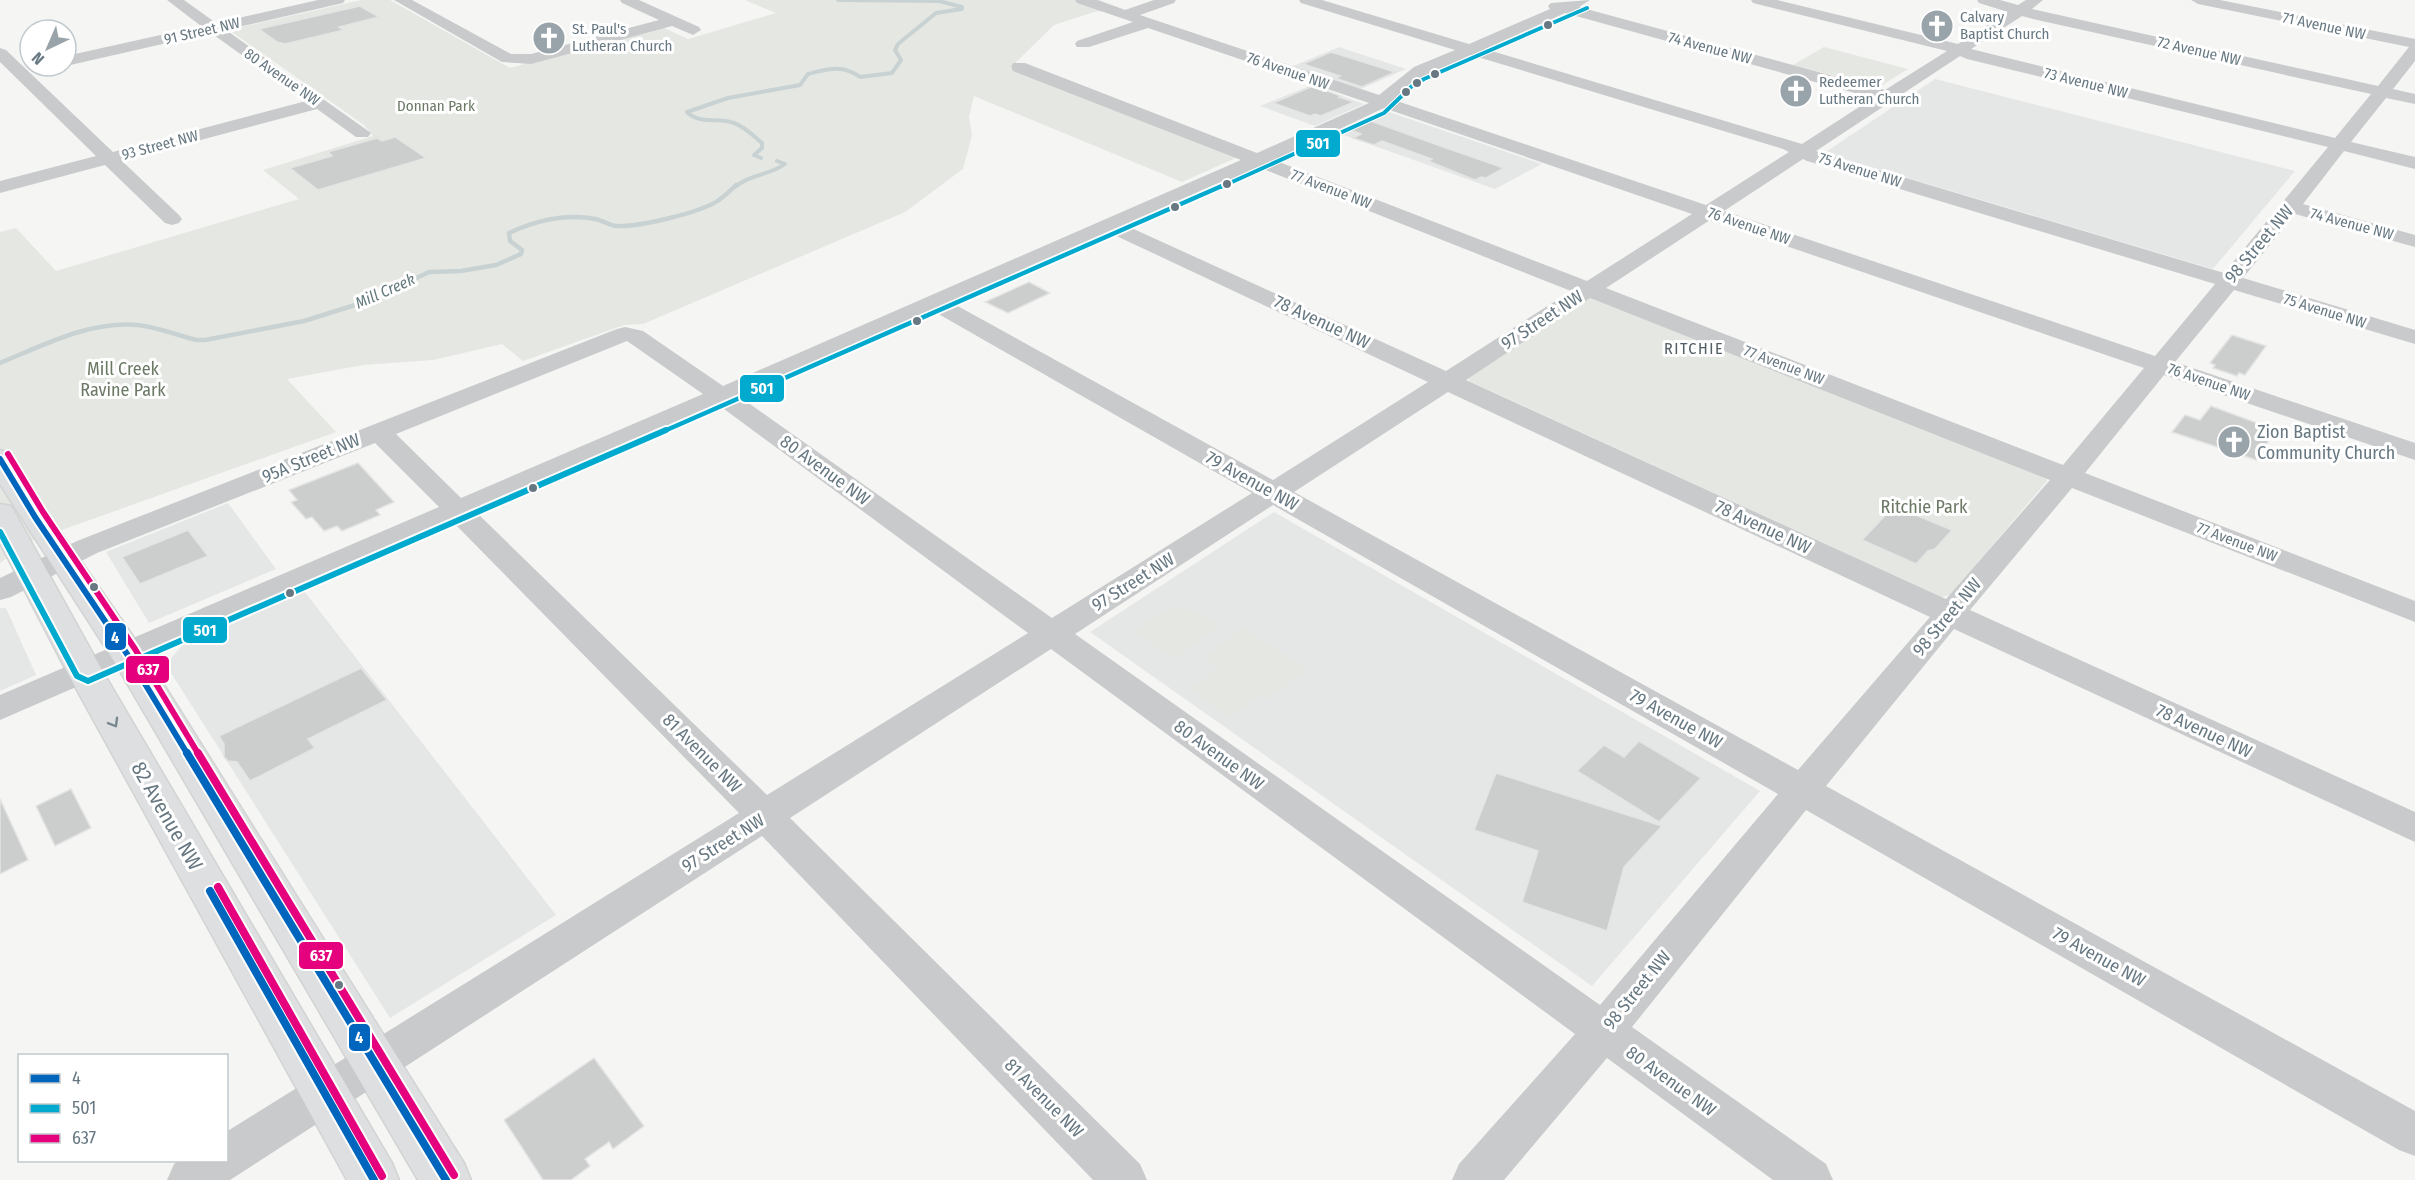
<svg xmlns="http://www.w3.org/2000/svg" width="2415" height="1180" viewBox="0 0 2415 1180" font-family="'Fira Sans Condensed',sans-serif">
  <rect width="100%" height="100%" fill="#f5f5f4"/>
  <g fill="#e5e6e6">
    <path d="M1339,47L1406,69L1361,89L1293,66Z"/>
    <path d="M1935,79L2295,171L2213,269L1824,153Z"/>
    <path d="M1312,85L1364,104L1315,126L1260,106Z"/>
    <path d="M1389,112L1542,164L1495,189L1341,134Z"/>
    <path d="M228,503L276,569L149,623L106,552Z"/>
    <path d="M1274,512L1760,791L1592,986L1090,632Z"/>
    <path d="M304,591L556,915L390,1018L166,665L182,645Z"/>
    <path d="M0,608H6L36,675L0,691Z"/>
  </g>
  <g fill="#e5e7e2">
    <path d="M361,0H390L510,68L662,27L688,39L776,13L745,0H1099L1123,9L1094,12L1054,25L1010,68L1238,157L1182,182L974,96L969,117L972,135L963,169L905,212L643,324L624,325L523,361L502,344L433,360L363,365L287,379L336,432L31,541L0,563V232L16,228L56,271L299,199L263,170L373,136L364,125L229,30Z"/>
    <path d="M1824,47L1908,69L1879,87L1793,65Z"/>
    <path d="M1590,298L2047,478V481L1950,595L1942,597L1469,381L1468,378Z"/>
    <path d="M1168,608L1199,611L1220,625L1174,659L1133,631Z"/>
    <path d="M1243,628L1307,669L1268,699L1260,694L1230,717L1190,689L1219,667L1204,657Z"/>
  </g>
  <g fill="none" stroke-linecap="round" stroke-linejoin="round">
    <g stroke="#c9d2d3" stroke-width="4">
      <path d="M761,158L754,155L762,148V143C754,136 745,127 734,123C718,117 700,125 687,112L728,98L800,85L808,74C828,69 842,64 860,77L892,73L901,60L895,50L898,44L936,13L962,9V7L939,1L838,0"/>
      <path d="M735,187C748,175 770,175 785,164L777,161"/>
    </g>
    <path stroke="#c9d2d3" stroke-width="4.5" d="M0,363C44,345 89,321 137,325C157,327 177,335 196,340H205L304,321L371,300L429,272L461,271L496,265L521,254L522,250L510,241L509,233C534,221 566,213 595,219C602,220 608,225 616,226C639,227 700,213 719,200C725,196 731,190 736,185"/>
  </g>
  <g fill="#cccece" stroke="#e4e4e4" stroke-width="1.5">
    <path d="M360,6L379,17L339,27L344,30L285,44L277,42L259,29Z"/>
    <path d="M1331,52L1395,72L1362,87L1335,78L1340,76L1303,64Z"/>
    <path d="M1313,86L1341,96L1339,97L1354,102L1321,116L1315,114L1310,116L1273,103Z"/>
    <path d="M1365,119L1452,150L1504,168L1486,178L1481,177L1475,180L1428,161L1432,159L1382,141L1374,145L1353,138L1361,134L1348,129L1349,127Z"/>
    <path d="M395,137L426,158L318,190L290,168L332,156L328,152L377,138L382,141Z"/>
    <path d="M1029,282L1050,293L1008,313L985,302Z"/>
    <path d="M2232,335L2266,346L2245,375L2239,373L2237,376L2213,368L2215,365L2210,363Z"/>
    <path d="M2211,406L2276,430L2256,460L2172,432L2185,415L2200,420Z"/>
    <path d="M358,463L394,502L376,510L380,515L342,531L337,526L324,531L312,517L306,519L291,502L297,500L289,490Z"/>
    <path d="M1894,506L1952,530L1935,549L1928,551L1916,564L1862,540Z"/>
    <path d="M188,530L208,556L140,584L122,557Z"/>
    <path d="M361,668L387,700L308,739L315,748L250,781L237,762L228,761L224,757V744L219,736Z"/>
    <path d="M1639,741L1701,778L1659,822L1577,771L1604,745L1624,757Z"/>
    <path d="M1496,773L1662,826L1624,867L1607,931L1522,902L1538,851L1474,830Z"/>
    <path d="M71,789L91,828L55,846L36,806Z"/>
    <path d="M0,799L28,860L0,874Z"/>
    <path d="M594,1058L644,1126L613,1149L609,1142L585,1159L590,1166L571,1180H543L504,1120Z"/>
  </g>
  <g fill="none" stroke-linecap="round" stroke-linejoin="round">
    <defs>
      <g id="major">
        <path d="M0,450L10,453L49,515L139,645L464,1163L471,1180H418L114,661L0,484Z"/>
        <path d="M0,504L11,506L15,513L103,672L392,1163L399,1180H347L67,672L0,543Z"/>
      </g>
    </defs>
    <use href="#major" stroke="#d2d3d3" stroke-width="3"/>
    <g fill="#c9cacb" fill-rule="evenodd">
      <path d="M167,0H184L216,23L318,0H345L343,3L226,30L371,133L368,137H356L317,109L122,161L179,215L182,219L179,223L172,225L165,223L105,165L0,193V181L96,156L0,62V48L6,50L113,152L306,101L211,33L66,66V56L201,26Z"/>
      <path d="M394,0H412L511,54H531L659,20L622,3L620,0H639L699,27L701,30L693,35L672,26L531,64L502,62Z"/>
      <path d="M1075,0H1097L1125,10L1154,0H1176L1174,3L1140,15L1379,95L1414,67L1455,50L1301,3L1299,0H1322L1469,44L1550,9L1548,6L1551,3L1590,0L1579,7L1885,90L1947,51L1753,3L1751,0H1777L1958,44L2008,12L1979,3L1977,0H2000L2018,5L2026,0H2043L2032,9L2378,86L2409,47L2198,4L2191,0H2220L2415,39V61L2393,89L2415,94V104L2386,98L2351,142L2415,157V169L2344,151L2303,204L2415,235V247L2295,214L2243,278L2415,330V344L2234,290L2175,362L2415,443V460L2164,375L2085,473L2415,601V622L2072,488L1970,610L2415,812V842L1954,629L1826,786L2415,1111V1156L2399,1150L1806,810L1632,1027L1826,1164L1833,1180H1773L1607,1058L1504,1180H1452L1459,1164L1575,1034L1051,649L790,818L1140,1164L1147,1180H1093L762,836L230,1180H167L174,1164L180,1160H226V1132L739,813L454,523L0,720V695L439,507L375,443L97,553L11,597L0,600V578L77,541L617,329L625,327L643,331L723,386L1241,160L1013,71L1011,67L1013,63H1025L1257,153L1369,103L1148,28L1089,47H1077L1075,44L1077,41L1133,22L1077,3ZM1565,13L1873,98L1802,144L1485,49ZM2022,16L2033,19L2371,94L2335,138L1971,49ZM1471,55L1783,149L1789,152L1706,205L1394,100L1426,75ZM1960,56L1967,59L2328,147L2224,273L1816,151ZM1384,108L1692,214L1587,281L1274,160ZM1803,159L1807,161L2215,284L2155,356L1724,211ZM1258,167L1571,291L1446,371L1127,226ZM1710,220L2144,368L2063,465L1606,288ZM1110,233L1428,382L1273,480L954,304ZM1590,298L2050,480L1946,599L1466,380ZM935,312L1252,493L1052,618L740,397ZM627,341L703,394L461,498L396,434ZM1448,392L1930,617L1798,770L1294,492ZM720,406L1028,633L767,795L477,513ZM1273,505L1778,794L1600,1005L1075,634Z"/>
    </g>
    <use href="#major" fill="#dedfe0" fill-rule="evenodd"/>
    <defs>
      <path id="bus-1-far1" d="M0,459L35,517L127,654L188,755"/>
      <g id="bus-1">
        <path d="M187,753L446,1180"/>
        <path d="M210,891L374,1180"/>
      </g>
      <path id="bus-2-far2" d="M1221,187L1384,113L1412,86L1424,79L1587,8"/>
      <path id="bus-2-far1" d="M662,432L1224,185"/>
      <path id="bus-2" d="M0,532L77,676L88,681L666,430"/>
      <path id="bus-3-far1" d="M8,454L43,512L135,649L199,755"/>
      <g id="bus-3">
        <path d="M198,753L454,1175"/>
        <path d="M218,887L382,1176"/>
      </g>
    </defs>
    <use href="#bus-1-far1" stroke="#fff" stroke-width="10"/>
    <use href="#bus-1" stroke="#fff" stroke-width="12"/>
    <use href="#bus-2-far2" stroke="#fff" stroke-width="6"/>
    <use href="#bus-2-far1" stroke="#fff" stroke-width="8"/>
    <use href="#bus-2" stroke="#fff" stroke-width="10"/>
    <use href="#bus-3-far1" stroke="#fff" stroke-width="10"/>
    <use href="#bus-3" stroke="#fff" stroke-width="12"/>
    <use href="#bus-1-far1" stroke="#0065bd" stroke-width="6"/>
    <use href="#bus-1" stroke="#0065bd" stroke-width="8"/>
    <use href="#bus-2-far2" stroke="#00a9ce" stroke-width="4"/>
    <use href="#bus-2-far1" stroke="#00a9ce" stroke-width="4.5"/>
    <use href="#bus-2" stroke="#00a9ce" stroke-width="6"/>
    <use href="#bus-3-far1" stroke="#e5007d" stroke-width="6"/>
    <use href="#bus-3" stroke="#e5007d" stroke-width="8"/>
  </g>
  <defs><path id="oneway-chevron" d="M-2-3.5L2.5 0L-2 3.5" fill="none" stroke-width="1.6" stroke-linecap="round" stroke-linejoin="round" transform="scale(1.5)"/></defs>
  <use stroke="#798790" href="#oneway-chevron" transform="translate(114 723) rotate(60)"/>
  <defs>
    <symbol id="church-disc" viewBox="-11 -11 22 22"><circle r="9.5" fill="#99a4aa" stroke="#fff"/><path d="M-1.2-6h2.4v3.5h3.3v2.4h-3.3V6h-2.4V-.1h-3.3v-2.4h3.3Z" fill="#fff"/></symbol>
  </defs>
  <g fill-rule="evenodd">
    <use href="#church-disc" x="1918" y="7" width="38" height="38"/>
    <use href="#church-disc" x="530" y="19" width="38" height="38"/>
    <use href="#church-disc" x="1777" y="72" width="38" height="38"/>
    <use href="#church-disc" x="2215" y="423" width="38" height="38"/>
  </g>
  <g fill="#677882" stroke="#fff" stroke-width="2">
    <circle cx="1548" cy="25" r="5"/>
    <circle cx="1435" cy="74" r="5"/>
    <circle cx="1417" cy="83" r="5"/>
    <circle cx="1406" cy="92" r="5"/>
    <circle cx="1227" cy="184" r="5"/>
    <circle cx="1175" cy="207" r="5"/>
    <circle cx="917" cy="321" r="5"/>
    <circle cx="533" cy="488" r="5"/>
    <circle cx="94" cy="587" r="5"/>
    <circle cx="290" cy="593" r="5"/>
    <circle cx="339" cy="985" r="5"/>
  </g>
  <g text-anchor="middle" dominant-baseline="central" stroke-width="6" stroke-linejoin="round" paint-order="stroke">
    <g font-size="15" fill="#677882" stroke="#fff" text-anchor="start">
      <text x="1960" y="17">Calvary<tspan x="1960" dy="17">Baptist Church</tspan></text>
      <text x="572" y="29">St. Paul's<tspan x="572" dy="17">Lutheran Church</tspan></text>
      <text x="1819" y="82">Redeemer<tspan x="1819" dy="17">Lutheran Church</tspan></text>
    </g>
    <g font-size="15" fill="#677882" stroke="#fff">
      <text transform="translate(2324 26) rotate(12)">71 Avenue NW</text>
      <text transform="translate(202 31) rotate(-13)">91 Street NW</text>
      <text transform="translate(1710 48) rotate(15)">74 Avenue NW</text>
      <text transform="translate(2199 51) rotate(13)">72 Avenue NW</text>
      <text transform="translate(1288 71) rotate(19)">76 Avenue NW</text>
      <text transform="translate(282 77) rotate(35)">80 Avenue NW</text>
      <text transform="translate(2086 83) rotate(14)">73 Avenue NW</text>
      <text transform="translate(160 145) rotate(-15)">93 Street NW</text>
      <text transform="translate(1860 170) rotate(17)">75 Avenue NW</text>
      <text transform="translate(1331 189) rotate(21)">77 Avenue NW</text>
      <text transform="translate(2352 224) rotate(15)">74 Avenue NW</text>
      <text transform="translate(1749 226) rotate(19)">76 Avenue NW</text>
      <text transform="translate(2325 311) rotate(17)">75 Avenue NW</text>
      <text transform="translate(1784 365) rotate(21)">77 Avenue NW</text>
      <text transform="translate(2209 382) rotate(19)">76 Avenue NW</text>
      <text transform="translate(2237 542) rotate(21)">77 Avenue NW</text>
    </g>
    <g font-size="15" fill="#6b7965" stroke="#fff">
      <text x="436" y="106">Donnan Park</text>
    </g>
    <g font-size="16" font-style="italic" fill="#63797e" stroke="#fff">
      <text transform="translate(385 291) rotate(-24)">Mill Creek</text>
    </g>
    <g font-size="16" letter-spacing="1.5" fill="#546067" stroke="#fff">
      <text x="1694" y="348">RITCHIE</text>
    </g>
    <g font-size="18" fill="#677882" stroke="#fff">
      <text transform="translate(2259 244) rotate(-50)">98 Street NW</text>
      <text transform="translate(1542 320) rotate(-33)">97 Street NW</text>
      <text transform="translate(1322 322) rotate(25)">78 Avenue NW</text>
      <text transform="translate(311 458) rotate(-22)">95A Street NW</text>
      <text transform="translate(825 470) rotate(36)">80 Avenue NW</text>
      <text transform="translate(1252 481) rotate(29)">79 Avenue NW</text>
      <text transform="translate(1763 527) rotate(25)">78 Avenue NW</text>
      <text transform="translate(1133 582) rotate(-32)">97 Street NW</text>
      <text transform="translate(1947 617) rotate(-50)">98 Street NW</text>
      <text transform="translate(1676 719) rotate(29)">79 Avenue NW</text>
      <text transform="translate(2204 731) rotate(25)">78 Avenue NW</text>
      <text transform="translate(702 753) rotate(45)">81 Avenue NW</text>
      <text transform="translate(1219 755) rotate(36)">80 Avenue NW</text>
      <text transform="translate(723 843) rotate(-32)">97 Street NW</text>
      <text transform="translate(2099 957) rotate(29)">79 Avenue NW</text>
      <text transform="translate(1637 990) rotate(-51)">98 Street NW</text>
      <text transform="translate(1671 1081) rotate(36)">80 Avenue NW</text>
      <text transform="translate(1044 1098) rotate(45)">81 Avenue NW</text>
    </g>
    <g font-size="18" fill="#6b7965" stroke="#fff">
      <text x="123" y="369">Mill Creek<tspan x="123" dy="21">Ravine Park</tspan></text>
      <text x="1924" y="507">Ritchie Park</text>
    </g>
    <g font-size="18" fill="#677882" stroke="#fff" text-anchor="start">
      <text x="2257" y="432">Zion Baptist<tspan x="2257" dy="21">Community Church</tspan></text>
    </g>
    <g font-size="21" fill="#677882" stroke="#fff">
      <text transform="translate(167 816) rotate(60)">82 Avenue NW</text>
    </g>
  </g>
  <g stroke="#fff" stroke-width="2">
    <rect x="1295" y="129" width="46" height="29" rx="6" fill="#00a9ce"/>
    <rect x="739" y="374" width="46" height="29" rx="6" fill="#00a9ce"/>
    <rect x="182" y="616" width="46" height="28" rx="6" fill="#00a9ce"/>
    <rect x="104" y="622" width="23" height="29" rx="6" fill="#0065bd"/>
    <rect x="125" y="655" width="45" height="29" rx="6" fill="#e5007d"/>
    <rect x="298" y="941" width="46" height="29" rx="6" fill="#e5007d"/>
    <rect x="348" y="1023" width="23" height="29" rx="6" fill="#0065bd"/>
  </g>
  <g font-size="16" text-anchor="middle" font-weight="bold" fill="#fff">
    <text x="1318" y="149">501</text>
    <text x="762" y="394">501</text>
    <text x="205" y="636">501</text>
    <text x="115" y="643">4</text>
    <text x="148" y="675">637</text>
    <text x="321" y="961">637</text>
    <text x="359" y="1043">4</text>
  </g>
  <rect x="18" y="1054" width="210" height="108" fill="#ffffff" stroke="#c2c9cd" stroke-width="1.5"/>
  <rect x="30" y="1074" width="30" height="9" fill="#0065bd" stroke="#c2c9cd" stroke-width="1.5"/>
  <text x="72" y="1084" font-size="18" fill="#677882">4</text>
  <rect x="30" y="1104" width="30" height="9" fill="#00a9ce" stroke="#c2c9cd" stroke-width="1.5"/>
  <text x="72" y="1114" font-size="18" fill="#677882">501</text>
  <rect x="30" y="1134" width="30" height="9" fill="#e5007d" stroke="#c2c9cd" stroke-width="1.5"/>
  <text x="72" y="1144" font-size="18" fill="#677882">637</text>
  <g transform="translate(48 48) rotate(224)"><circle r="28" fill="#ffffff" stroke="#c2c9cd" stroke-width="1.5"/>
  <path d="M0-4.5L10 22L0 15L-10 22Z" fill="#99a4aa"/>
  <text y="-9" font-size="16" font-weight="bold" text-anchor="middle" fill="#677882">N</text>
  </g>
</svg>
